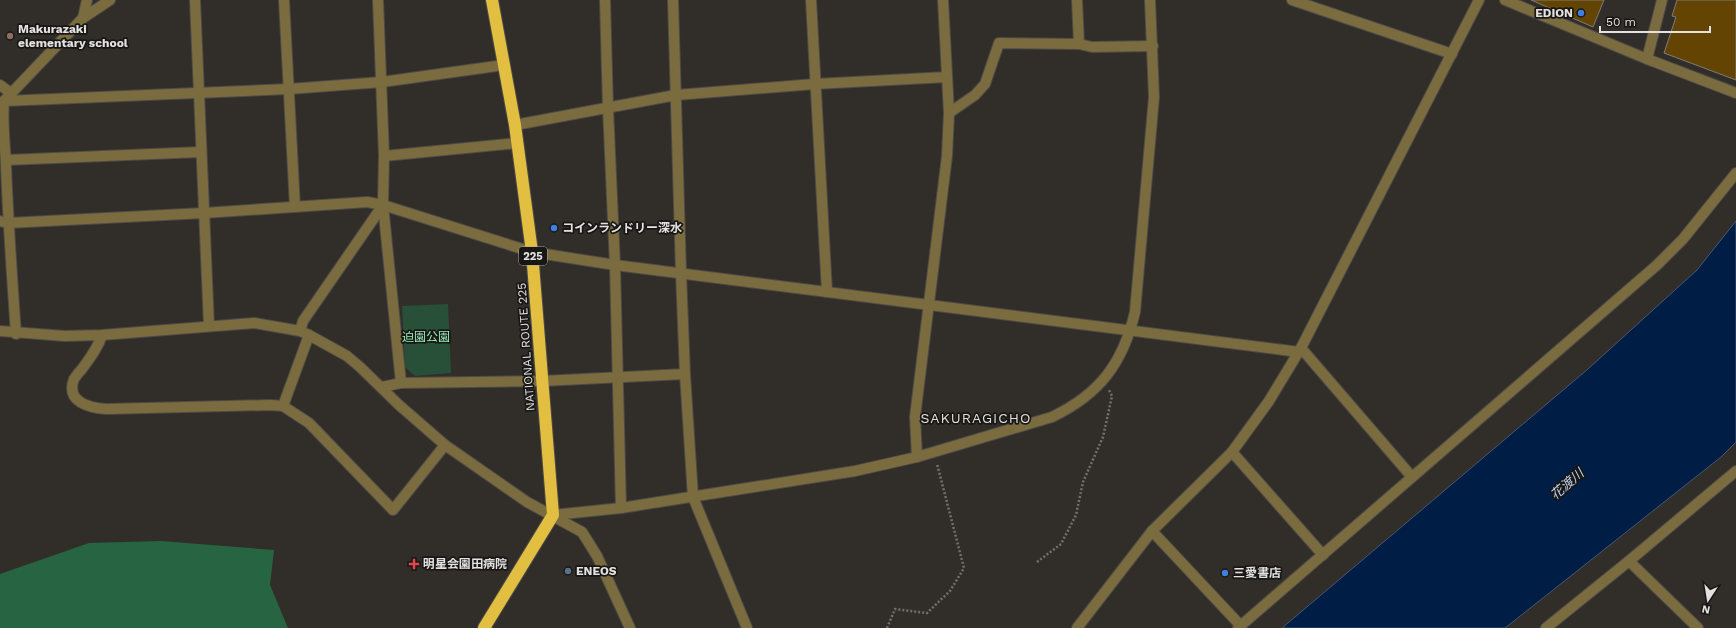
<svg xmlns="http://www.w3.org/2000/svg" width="1736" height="628" viewBox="0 0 1736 628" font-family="'Work Sans','Noto Sans JP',sans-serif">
  <rect width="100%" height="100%" fill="#312e2a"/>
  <path fill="#284f38" d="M448,304L451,373L415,376L405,367L402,306Z"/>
  <path fill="#276441" d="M161,541L274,550L270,585L288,628H0V574L89,543Z"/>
  <path fill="#001d46" stroke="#445874" d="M1736,221V442L1721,457L1505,628H1282L1588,369L1697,270Z"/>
  <g fill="#644403" stroke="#7f7b76">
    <path d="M1531,0H1604L1593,27Z"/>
    <path d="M1677,0H1736V80L1664,53L1676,17L1672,16Z"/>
  </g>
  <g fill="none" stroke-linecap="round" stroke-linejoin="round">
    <defs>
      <g id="minor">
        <path d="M195,0L209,326"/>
        <path d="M284,0L295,207"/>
        <path d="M378,0L384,156L383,205L401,383"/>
        <path d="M605,0L608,108L615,265L621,508"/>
        <path d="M673,0L681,273L685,374L693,497L747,628"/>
        <path d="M811,0L827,292"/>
        <path d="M1077,0L1079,44"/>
        <path d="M1292,0L1452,54"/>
        <path d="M1505,0L1647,59L1736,93"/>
        <path d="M83,18L87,0"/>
        <path d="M1647,59L1662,0"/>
        <path d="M0,85L11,93"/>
        <path d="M2,103L83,18L110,0"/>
        <path d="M949,113L975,95L985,84L999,43L1079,44L1092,47L1153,46"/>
        <path d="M515,125L676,95L815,84L947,77"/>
        <path d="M384,156L518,143"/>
        <path d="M6,160L201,152"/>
        <path d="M0,221L8,223L204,213L367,202L383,205L532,252L615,265L1299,352"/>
        <path d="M0,331L65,336L102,335L254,323L300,331L309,335L347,356L360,367L399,405L445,445L527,502L582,532L597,556L630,628"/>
        <path d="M300,331L303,321L383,205"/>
        <path d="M16,334C12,277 8,221 6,165C5,143 2,123 4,101L289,89L382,82L504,65"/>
        <path d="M102,335C98,348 90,358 82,369C79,372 76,376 74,379C65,402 90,408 106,409L270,405L283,406L309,423L393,510L445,445"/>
        <path d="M1301,348L1412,477"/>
        <path d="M382,387L401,383L542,381L685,374"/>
        <path d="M283,406L309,335"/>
        <path d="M1232,452L1323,555"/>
        <path d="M917,457L915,417L947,156L949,113L943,0"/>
        <path d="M553,515L621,508L855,471L917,457L1052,417C1100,394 1123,363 1135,312L1154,97L1150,0"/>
        <path d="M1152,531L1241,626"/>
        <path d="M1629,561L1698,628"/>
        <path d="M1077,628L1152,531L1232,452L1269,401L1301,348L1479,0"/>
        <path d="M1238,628L1657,265L1683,239L1736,173"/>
        <path d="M1546,628L1629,561L1736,471"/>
      </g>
      <path id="highway" d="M484,628L553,515L532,252L515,125L492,0"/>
    </defs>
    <use href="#minor" stroke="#4e4b47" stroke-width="12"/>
    <use href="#highway" stroke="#4e4b47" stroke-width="14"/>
    <g stroke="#73706d" stroke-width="2.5" stroke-dasharray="2 2" stroke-linecap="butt">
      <path d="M1037,562L1061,544L1076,515L1083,482L1103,437L1112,396L1109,390"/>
      <path d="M887,628L895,609L927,613L950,591L964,568L937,464"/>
    </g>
    <use href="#minor" stroke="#7a6c3f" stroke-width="10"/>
    <use href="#highway" stroke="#e2bf41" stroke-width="12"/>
  </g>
  <g fill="#3f7fe0" stroke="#181715" stroke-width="1.5">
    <circle cx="1581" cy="13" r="4"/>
    <circle cx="554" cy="228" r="4"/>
    <circle cx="1225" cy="573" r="4"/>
  </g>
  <circle fill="#8d6e63" stroke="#181715" stroke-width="1.5" cx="10" cy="36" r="4"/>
  <path fill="#e0444e" stroke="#181715" stroke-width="1.5" d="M412 558h4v4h4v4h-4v4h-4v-4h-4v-4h4z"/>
  <circle fill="#5c6f8a" stroke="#181715" stroke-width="1.5" cx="568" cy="571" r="4"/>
  <g text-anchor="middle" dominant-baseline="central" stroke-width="3.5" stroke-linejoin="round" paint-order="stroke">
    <rect fill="#181715" stroke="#a7a5a3" stroke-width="1" x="519" y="247" width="28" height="18" rx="3"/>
    <g font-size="11" font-weight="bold" fill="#e4e2e0">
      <text x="533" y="256">225</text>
    </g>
    <g font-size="12" font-weight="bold" fill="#e4e2e0" stroke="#181715" text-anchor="start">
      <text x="1573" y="13" text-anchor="end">EDION</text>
      <text x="18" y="29">Makurazaki<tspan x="18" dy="14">elementary school</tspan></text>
      <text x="562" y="228">コインランドリー深水</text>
      <text x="423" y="564">明星会園田病院</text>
      <text x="576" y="571">ENEOS</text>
      <text x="1233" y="573">三愛書店</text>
    </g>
    <g font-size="12" fill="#97efb8" stroke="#181715">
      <text x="426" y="337">迫園公園</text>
    </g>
    <g font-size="12" fill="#e4e2e0" stroke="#181715">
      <text transform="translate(526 347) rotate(-94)">NATIONAL ROUTE 225</text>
    </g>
    <g font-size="13" font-style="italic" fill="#c0d5f2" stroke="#181715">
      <text transform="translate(1567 484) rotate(-41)">花渡川</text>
    </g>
    <g font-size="14" letter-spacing="1" fill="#e3dfd9" stroke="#181715">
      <text x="976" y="418">SAKURAGICHO</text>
    </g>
  </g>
  <g transform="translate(1708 600) rotate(192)" stroke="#181715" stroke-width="3" paint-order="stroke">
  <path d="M0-3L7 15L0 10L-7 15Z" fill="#e4e2e0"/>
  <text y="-6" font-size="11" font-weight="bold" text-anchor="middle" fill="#e4e2e0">N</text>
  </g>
  <path d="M1600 26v6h110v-6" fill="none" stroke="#e4e2e0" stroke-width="2"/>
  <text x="1606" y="26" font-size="12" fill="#e4e2e0" stroke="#181715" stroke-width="3" paint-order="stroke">50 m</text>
</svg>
